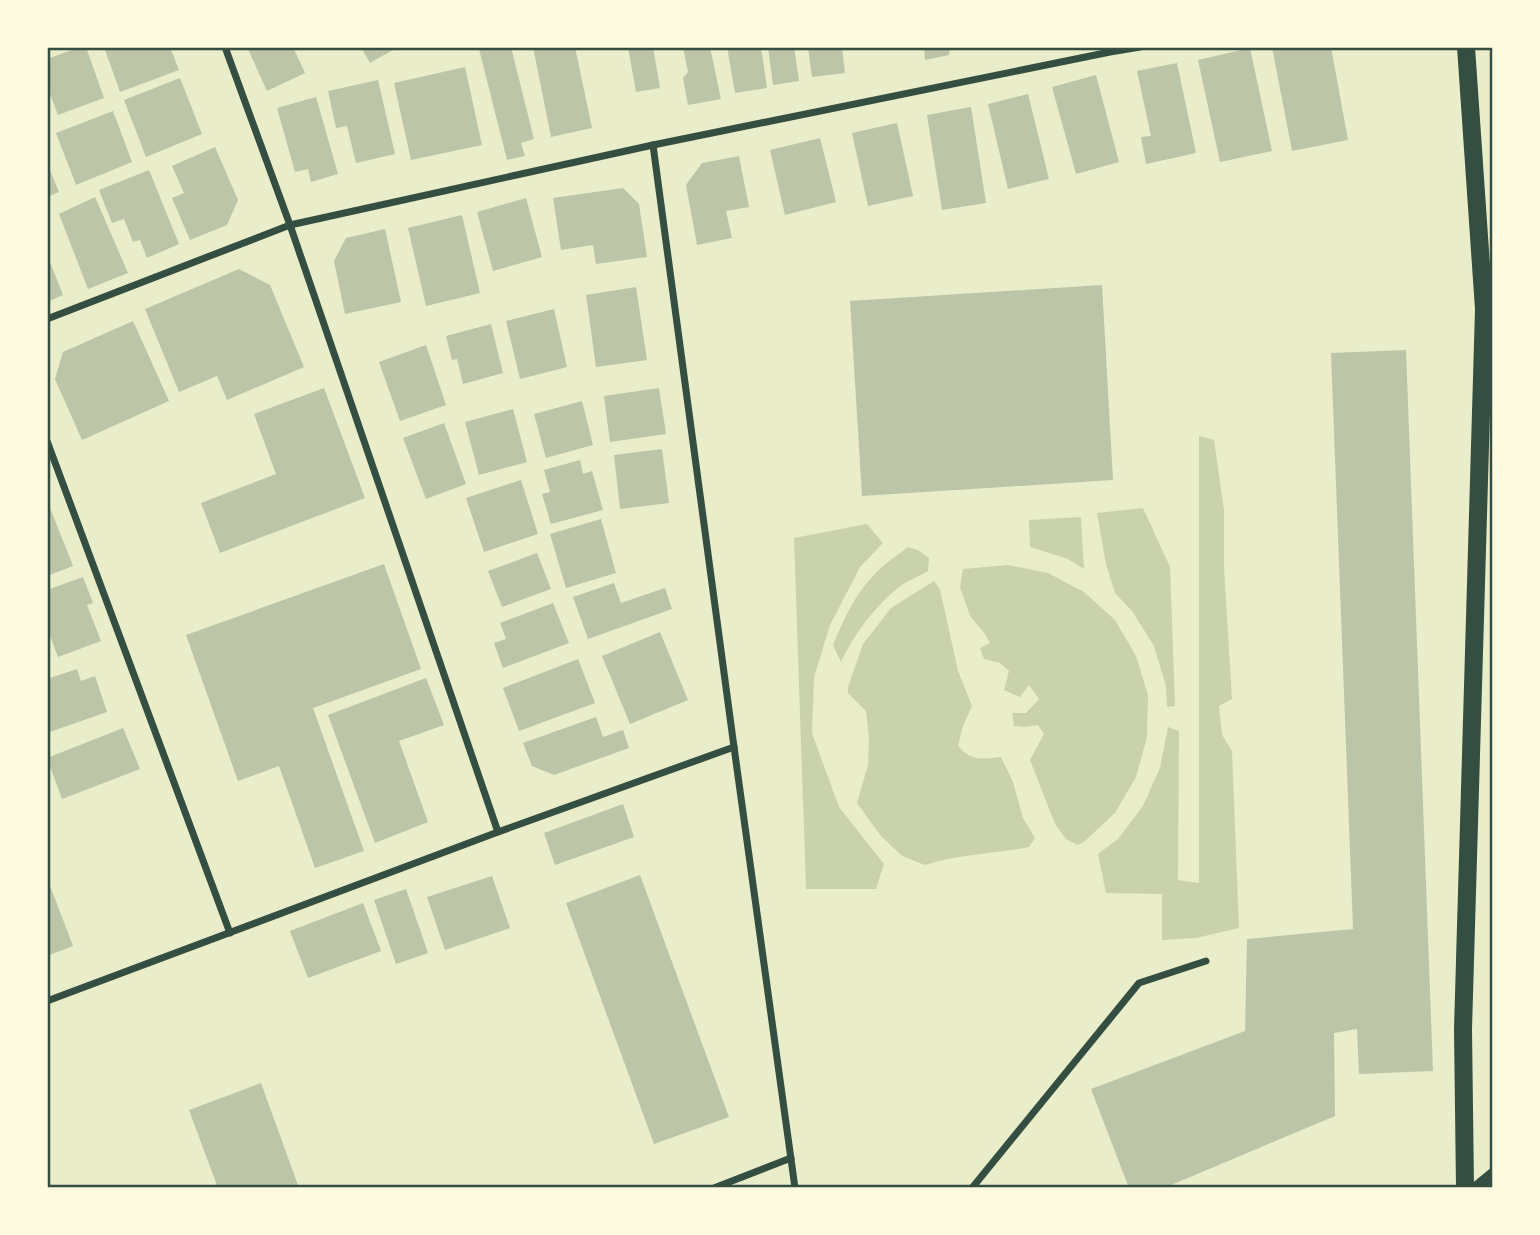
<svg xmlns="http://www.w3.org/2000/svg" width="1540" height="1235" viewBox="0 0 1540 1235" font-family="'Source Serif 4',serif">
  <rect width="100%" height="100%" fill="#e9edc9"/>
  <g fill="#cad2ad">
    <path d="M1199,436L1214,440L1224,510V568L1232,699L1219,706L1222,735L1232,751L1239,928L1196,938L1162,940V894L1106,893L1098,854L1118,839L1143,806L1160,768L1168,727L1179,731L1178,880L1199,883Z"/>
    <path d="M1143,508L1170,567L1175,706L1167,707L1166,686L1154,646L1132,611L1115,593L1106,564L1097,513Z"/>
    <path d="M1081,517L1084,569L1068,559L1030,547L1029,520Z"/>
    <path d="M867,524L883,543L860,567L830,625L814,677L812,733L839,807L884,864L876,889H806L794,538Z"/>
    <path d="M908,547L918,550L929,558L928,571C919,576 907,581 899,587C874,607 854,634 841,662L833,645C843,621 855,594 873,576C883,565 896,556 908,547Z"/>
    <path d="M1008,565L1048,573L1084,592L1115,620L1136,656L1148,695L1147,737L1136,777L1115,813L1085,841L1078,845L1066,839L1055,824L1030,760L1044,734L1038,725L1025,727L1014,726L1012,713H1026L1039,699L1029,685L1020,697L1004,690L1009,671L1000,663L984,659L980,648L990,643L985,634L970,616L960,587L963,569Z"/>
    <path d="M934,581L940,589L958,671L972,706L963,726L958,746C972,762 982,759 1001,757L1013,782L1023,818L1035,838L1029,847C994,854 958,854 925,865L902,856L881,836L857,803L868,765L869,739L866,711L848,693V687L863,644L891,608Z"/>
  </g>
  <g fill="#bcc5a7">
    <path d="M80,47H86L104,98L58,115L47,86V59Z"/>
    <path d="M104,47H170L179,70L120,92Z"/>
    <path d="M247,47H293L305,73L267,91Z"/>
    <path d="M361,47H398L370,63Z"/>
    <path d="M484,47H511L534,139L521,143L525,156L507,160L479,49Z"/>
    <path d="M533,47H575L592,128L551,137Z"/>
    <path d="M628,47H653L660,88L636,92Z"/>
    <path d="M683,47H710L721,99L688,105L683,78L688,72Z"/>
    <path d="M727,47H761L767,88L735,93Z"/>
    <path d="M768,47H794L799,81L773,85Z"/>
    <path d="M808,47H842L845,73L812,77Z"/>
    <path d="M924,47H950L949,55L925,60Z"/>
    <path d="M1272,47H1331L1348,140L1292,151Z"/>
    <path d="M1250,48L1272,151L1220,162L1198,60Z"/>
    <path d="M1177,63L1196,153L1146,164L1141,137L1151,136L1137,71Z"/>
    <path d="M465,67L482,145L411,160L394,83Z"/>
    <path d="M1096,75L1119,162L1076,174L1052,87Z"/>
    <path d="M180,78L202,134L146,157L124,100Z"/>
    <path d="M378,80L395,154L356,163L347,126L336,128L328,91Z"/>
    <path d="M1028,94L1049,179L1008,189L988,104Z"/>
    <path d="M316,97L338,174L311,182L308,169L295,172L277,108Z"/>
    <path d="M971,107L986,203L942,210L927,115Z"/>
    <path d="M113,111L132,162L76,185L56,133Z"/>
    <path d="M897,123L913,196L868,206L852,133Z"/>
    <path d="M820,138L836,202L785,215L770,150Z"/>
    <path d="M215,147L238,200L227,225L190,240L172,198L184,193L172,166Z"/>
    <path d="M739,156L749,207L726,211L732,238L697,245L686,185L702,163Z"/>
    <path d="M47,163L59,192L47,197Z"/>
    <path d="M149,170L179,244L147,258L140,240L133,242L124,219L112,223L99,190Z"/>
    <path d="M623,188L639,204L647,257L596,264L593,245L561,250L553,198Z"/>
    <path d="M95,197L128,273L88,289L59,214Z"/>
    <path d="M526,198L542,257L493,271L477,212Z"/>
    <path d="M462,215L480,293L426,306L408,228Z"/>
    <path d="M385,229L401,302L345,314L334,261L346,238Z"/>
    <path d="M51,264L63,295L47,302V265Z"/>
    <path d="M239,269L270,285L304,367L227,400L217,376L179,392L145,309Z"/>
    <path d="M1102,285L1113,480L862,496L850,301Z"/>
    <path d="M636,287L647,360L596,367L586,295Z"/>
    <path d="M554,309L567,367L520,379L506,321Z"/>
    <path d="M133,321L169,401L82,440L55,379L63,352Z"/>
    <path d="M491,324L503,373L463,384L457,359L452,360L446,336Z"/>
    <path d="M426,345L446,405L400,421L379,362Z"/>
    <path d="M1406,350L1433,1071L1359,1074L1357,1029L1334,1033L1335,1116L1164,1188H1129L1091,1089L1245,1031L1247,939L1353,929L1331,353Z"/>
    <path d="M324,388L365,498L220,553L201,503L276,474L254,414Z"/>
    <path d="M659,388L666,434L610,442L604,396Z"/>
    <path d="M582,401L593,445L546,458L534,414Z"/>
    <path d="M513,409L527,462L479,475L465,422Z"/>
    <path d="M444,423L466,484L426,499L403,438Z"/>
    <path d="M662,449L669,503L620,509L614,455Z"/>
    <path d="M580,460L583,474L592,471L603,510L551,524L542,494L550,492L544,470Z"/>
    <path d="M521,480L538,534L484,552L466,498Z"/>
    <path d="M47,500L73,566L47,576Z"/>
    <path d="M601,519L616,573L566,588L550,534Z"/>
    <path d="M537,553L551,589L502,607L488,571Z"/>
    <path d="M384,564L421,669L313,708L364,851L315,868L279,766L238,781L186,635Z"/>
    <path d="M83,577L93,603L87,605L101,641L58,657L47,628V590Z"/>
    <path d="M614,583L621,603L665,588L672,609L588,639L573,597Z"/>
    <path d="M553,603L569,643L503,668L494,643L506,639L500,623Z"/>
    <path d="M660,632L688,700L630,724L602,656Z"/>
    <path d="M578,659L595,703L519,731L503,688Z"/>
    <path d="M77,669L81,681L95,676L107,712L47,733V679Z"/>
    <path d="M426,678L444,725L399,741L428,822L375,843L328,715Z"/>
    <path d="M596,717L603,737L623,730L629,748L554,775L532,766L523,743Z"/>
    <path d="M123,728L140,769L62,799L47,758Z"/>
    <path d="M623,804L634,837L555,865L544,833Z"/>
    <path d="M640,875L729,1117L654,1144L566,903Z"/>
    <path d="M492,876L510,928L445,950L427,897Z"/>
    <path d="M49,883L73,946L47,956V884Z"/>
    <path d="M406,889L428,953L396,964L374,900Z"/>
    <path d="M363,903L381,951L308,978L290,931Z"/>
    <path d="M261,1083L299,1188H218L189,1110Z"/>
  </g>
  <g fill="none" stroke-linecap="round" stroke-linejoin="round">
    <g stroke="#344e41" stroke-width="7">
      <path d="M225,47L290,225L498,832"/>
      <path d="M653,145L734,747L795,1188"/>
      <path d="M47,319L290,225L653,145L1110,52L1140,47"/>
      <path d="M47,441L230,933"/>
      <path d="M47,1001L498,832L734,747"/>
      <path d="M714,1188L791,1158"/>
      <path d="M972,1188L1139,983L1206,961"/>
    </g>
    <path stroke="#344e41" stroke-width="12" d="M1476,1188L1493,1174"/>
    <path stroke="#344e41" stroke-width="18" d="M1465,1188L1463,1029L1484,309L1466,47"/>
  </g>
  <rect width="1540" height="1235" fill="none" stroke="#fefae0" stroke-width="98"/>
  <rect x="49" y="49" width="1442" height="1137" fill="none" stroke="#344e41" stroke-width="2.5"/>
</svg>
